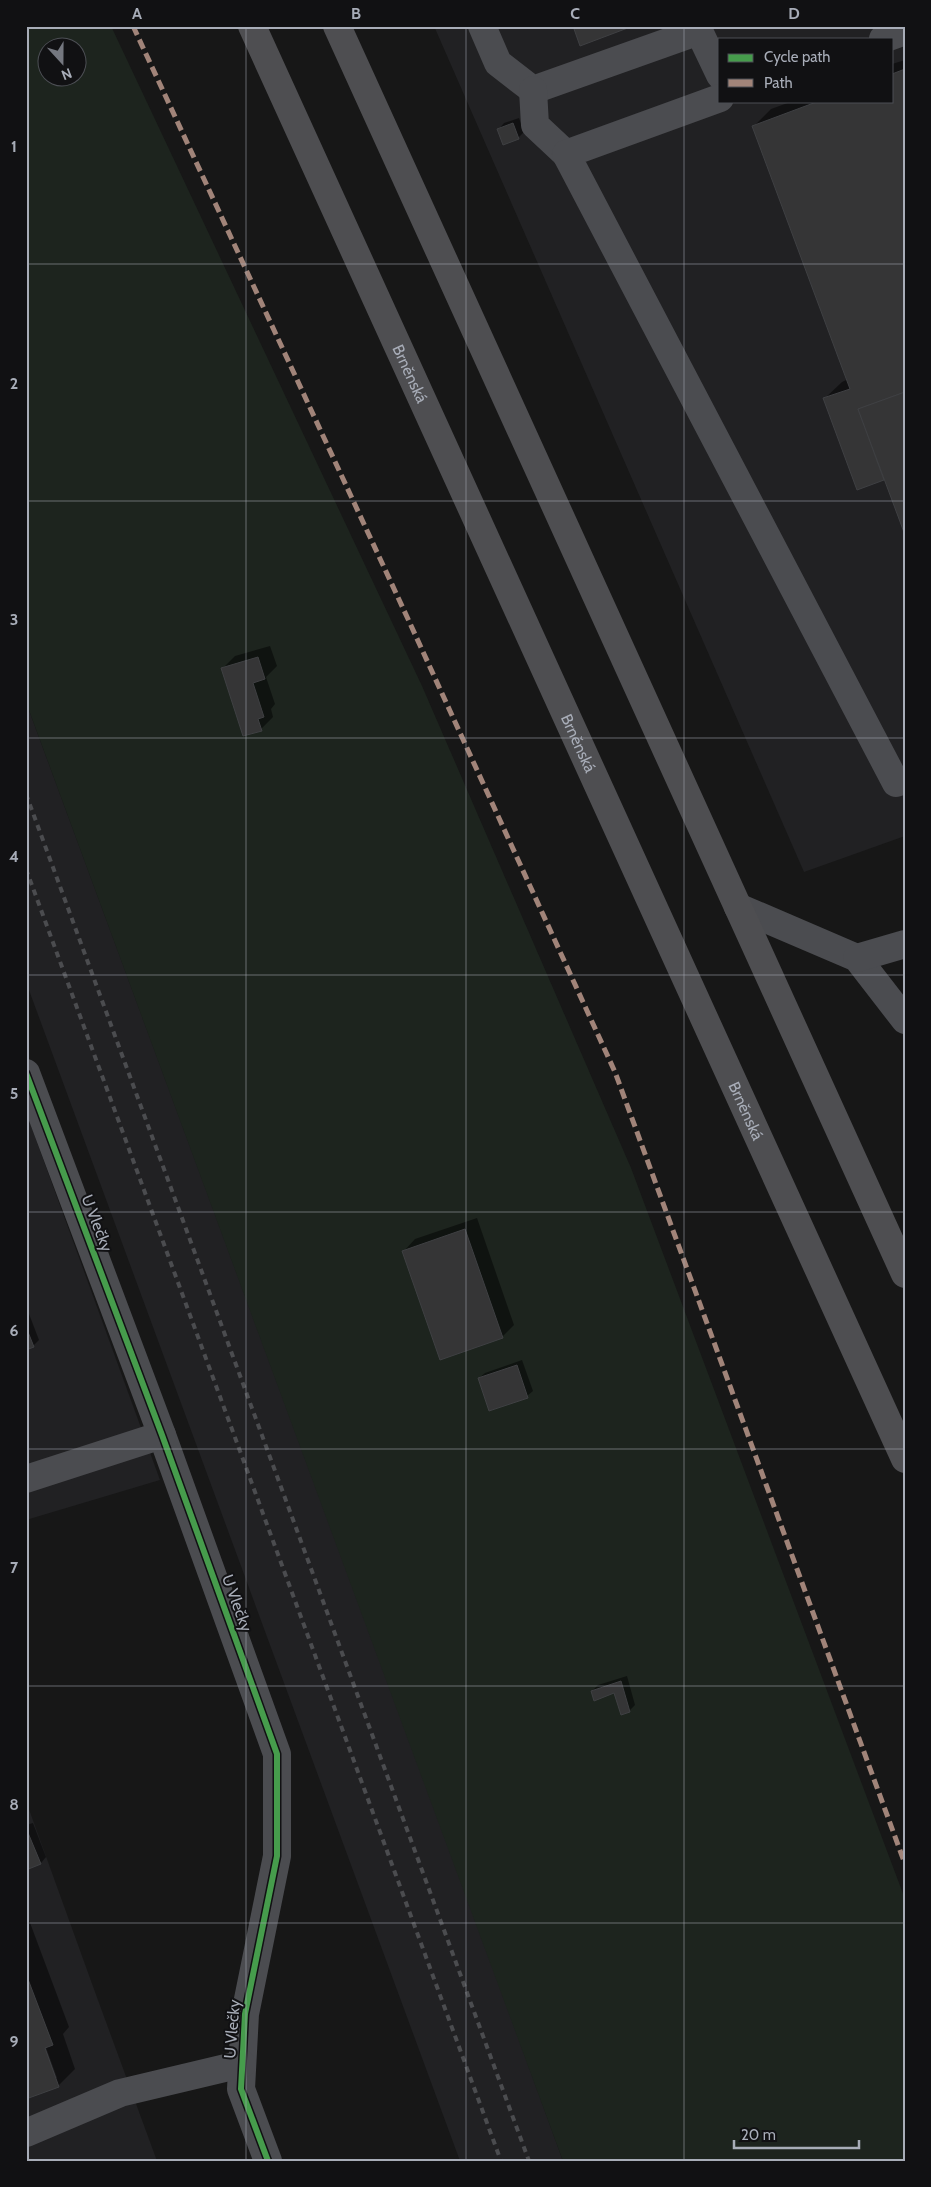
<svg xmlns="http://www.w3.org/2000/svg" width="931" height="2187" viewBox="0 0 931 2187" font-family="Cabin,sans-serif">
  <rect width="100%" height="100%" fill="#171717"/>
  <g fill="#212123" fill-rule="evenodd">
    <path d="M434,26H905V836L804,872ZM720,39H892V101H720Z"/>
    <path d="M26,702L485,1946L563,2161H460L26,982Z"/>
    <path d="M26,1112L160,1480L26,1520Z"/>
    <path d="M26,1801L95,1992L157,2161H26Z"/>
  </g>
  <path fill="#1d241e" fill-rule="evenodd" d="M26,26H111L422,686L631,1168L905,1899V2161H563L26,702ZM48,48H78V78H48Z"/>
  <g fill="#0007" fill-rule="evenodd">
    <path d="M905,60V531L885,479L858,488L824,399L842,382L848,379L754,126L771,109L793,101H892V64Z"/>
    <path d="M519,118L524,132L518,138L499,129L504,123Z"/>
    <path d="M270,646L277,666L266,677L275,704L271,709L273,717L261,729L223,668L235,656Z"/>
    <path d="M477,1218L514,1325L502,1337L404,1251L415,1239Z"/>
    <path d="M26,1306L39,1340L33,1346L26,1349Z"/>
    <path d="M522,1360L533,1391L527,1396L479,1378L485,1373Z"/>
    <path d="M627,1676L635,1705L629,1711L615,1692L592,1691L598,1685Z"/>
    <path d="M33,1823L46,1857L41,1863L26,1868V1825Z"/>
    <path d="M26,1912L69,2027L63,2034L75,2069L58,2086L26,2097ZM44,2042L57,2078H54L42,2043Z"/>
  </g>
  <g fill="#353536" stroke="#3f4043">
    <path d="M573,26H633L580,46Z"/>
    <path d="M905,69V392L858,409L884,480L857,490L823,398L850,389L752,126L819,101H892V74Z"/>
    <path d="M513,123L519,139L503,145L497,129Z"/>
    <path d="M905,392V535L858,409Z"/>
    <path d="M258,657L265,679L253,683L264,717L258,719L262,731L243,736L221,668Z"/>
    <path d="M465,1229L503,1338L440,1360L402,1251Z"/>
    <path d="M26,1327L34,1347L26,1350Z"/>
    <path d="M517,1365L528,1398L489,1411L478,1378Z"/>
    <path d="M621,1681L630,1712L621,1715L614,1693L594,1701L591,1691Z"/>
    <path d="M26,1828L41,1864L26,1870Z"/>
    <path d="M26,1974L53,2045L45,2048L59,2087L26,2099Z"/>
  </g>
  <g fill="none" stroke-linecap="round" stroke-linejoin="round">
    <g stroke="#4b4c50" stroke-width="28">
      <path d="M482,26L498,63L533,90L699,31L720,75"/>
      <path d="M883,39L905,31"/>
      <path d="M533,90L535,125L566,154"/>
      <path d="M720,98L566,154L896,783L905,780"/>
      <path d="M738,907L857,958L905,1020"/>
      <path d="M857,958L905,944"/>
      <path d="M26,1073L162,1435L277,1754V1856L245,2014L241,2089L268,2161"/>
      <path d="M26,1479L162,1435"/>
      <path d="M26,2133L120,2093L242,2064"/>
    </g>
    <g stroke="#4e4e51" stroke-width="28">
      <path id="s1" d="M252,26L905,1459"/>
      <path d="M337,26L905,1274"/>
    </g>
    <g stroke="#4b4c4f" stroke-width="4" stroke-dasharray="6 5" stroke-linecap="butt">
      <path d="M26,794L529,2161"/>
      <path d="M26,869L501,2161"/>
    </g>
    <path stroke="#a18479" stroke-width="5" stroke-dasharray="10 5" stroke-linecap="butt" d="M133,26L408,619L615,1072L905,1864"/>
    <defs>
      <path id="cycleway" d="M26,1073L162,1435L277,1754V1856L245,2014L241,2089L268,2161"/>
    </defs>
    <use href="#cycleway" stroke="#111113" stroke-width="9"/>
    <use href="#cycleway" stroke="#469c4c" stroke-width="6"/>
  </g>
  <path fill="none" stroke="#a8adb8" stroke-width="1" stroke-opacity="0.55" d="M246,26V2161M466,26V2161M684,26V2161M26,264H905M26,501H905M26,738H905M26,975H905M26,1212H905M26,1449H905M26,1686H905M26,1923H905"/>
  <g text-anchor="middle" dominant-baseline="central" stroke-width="4" stroke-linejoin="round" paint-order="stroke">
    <g font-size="16" fill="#a8adb8" stroke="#111113">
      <text stroke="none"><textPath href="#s1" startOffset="382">Brněnská</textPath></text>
      <text stroke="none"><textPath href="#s1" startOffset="788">Brněnská</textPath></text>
      <text stroke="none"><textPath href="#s1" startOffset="1192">Brněnská</textPath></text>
      <text transform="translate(97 1223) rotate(69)">U Vlečky</text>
      <text transform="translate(237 1603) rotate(70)">U Vlečky</text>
      <text transform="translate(232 2029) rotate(-85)">U Vlečky</text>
    </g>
  </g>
  <rect width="931" height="2187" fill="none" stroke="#111113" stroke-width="55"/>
  <rect x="718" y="38" width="175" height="65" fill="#111113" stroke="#4d4f55"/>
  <rect x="728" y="54" width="25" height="8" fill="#469c4c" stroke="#4d4f55"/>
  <text x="764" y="62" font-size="15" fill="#a8adb8">Cycle path</text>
  <rect x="728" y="79" width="25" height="8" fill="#a18479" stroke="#4d4f55"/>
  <text x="764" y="88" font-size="15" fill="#a8adb8">Path</text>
  <g transform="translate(62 62) rotate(159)"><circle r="24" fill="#111113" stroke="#4d4f55"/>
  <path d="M0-4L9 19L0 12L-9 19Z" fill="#757880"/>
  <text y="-8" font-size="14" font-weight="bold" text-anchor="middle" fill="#a8adb8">N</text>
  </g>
  <path d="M734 2140v8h125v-8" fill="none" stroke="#a8adb8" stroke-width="2.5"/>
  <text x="741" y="2140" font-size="15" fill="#a8adb8" stroke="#111113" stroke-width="4" paint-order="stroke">20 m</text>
  <rect x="28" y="28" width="876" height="2132" fill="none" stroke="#a8adb8" stroke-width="2"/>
  <g font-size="16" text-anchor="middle" font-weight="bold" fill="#a8adb8">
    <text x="137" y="19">A</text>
    <text x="356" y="19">B</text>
    <text x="575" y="19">C</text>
    <text x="794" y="19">D</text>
    <text x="14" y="152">1</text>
    <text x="14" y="389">2</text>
    <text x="14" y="625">3</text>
    <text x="14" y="862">4</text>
    <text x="14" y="1099">5</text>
    <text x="14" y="1336">6</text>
    <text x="14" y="1573">7</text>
    <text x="14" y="1810">8</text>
    <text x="14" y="2047">9</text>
  </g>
</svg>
